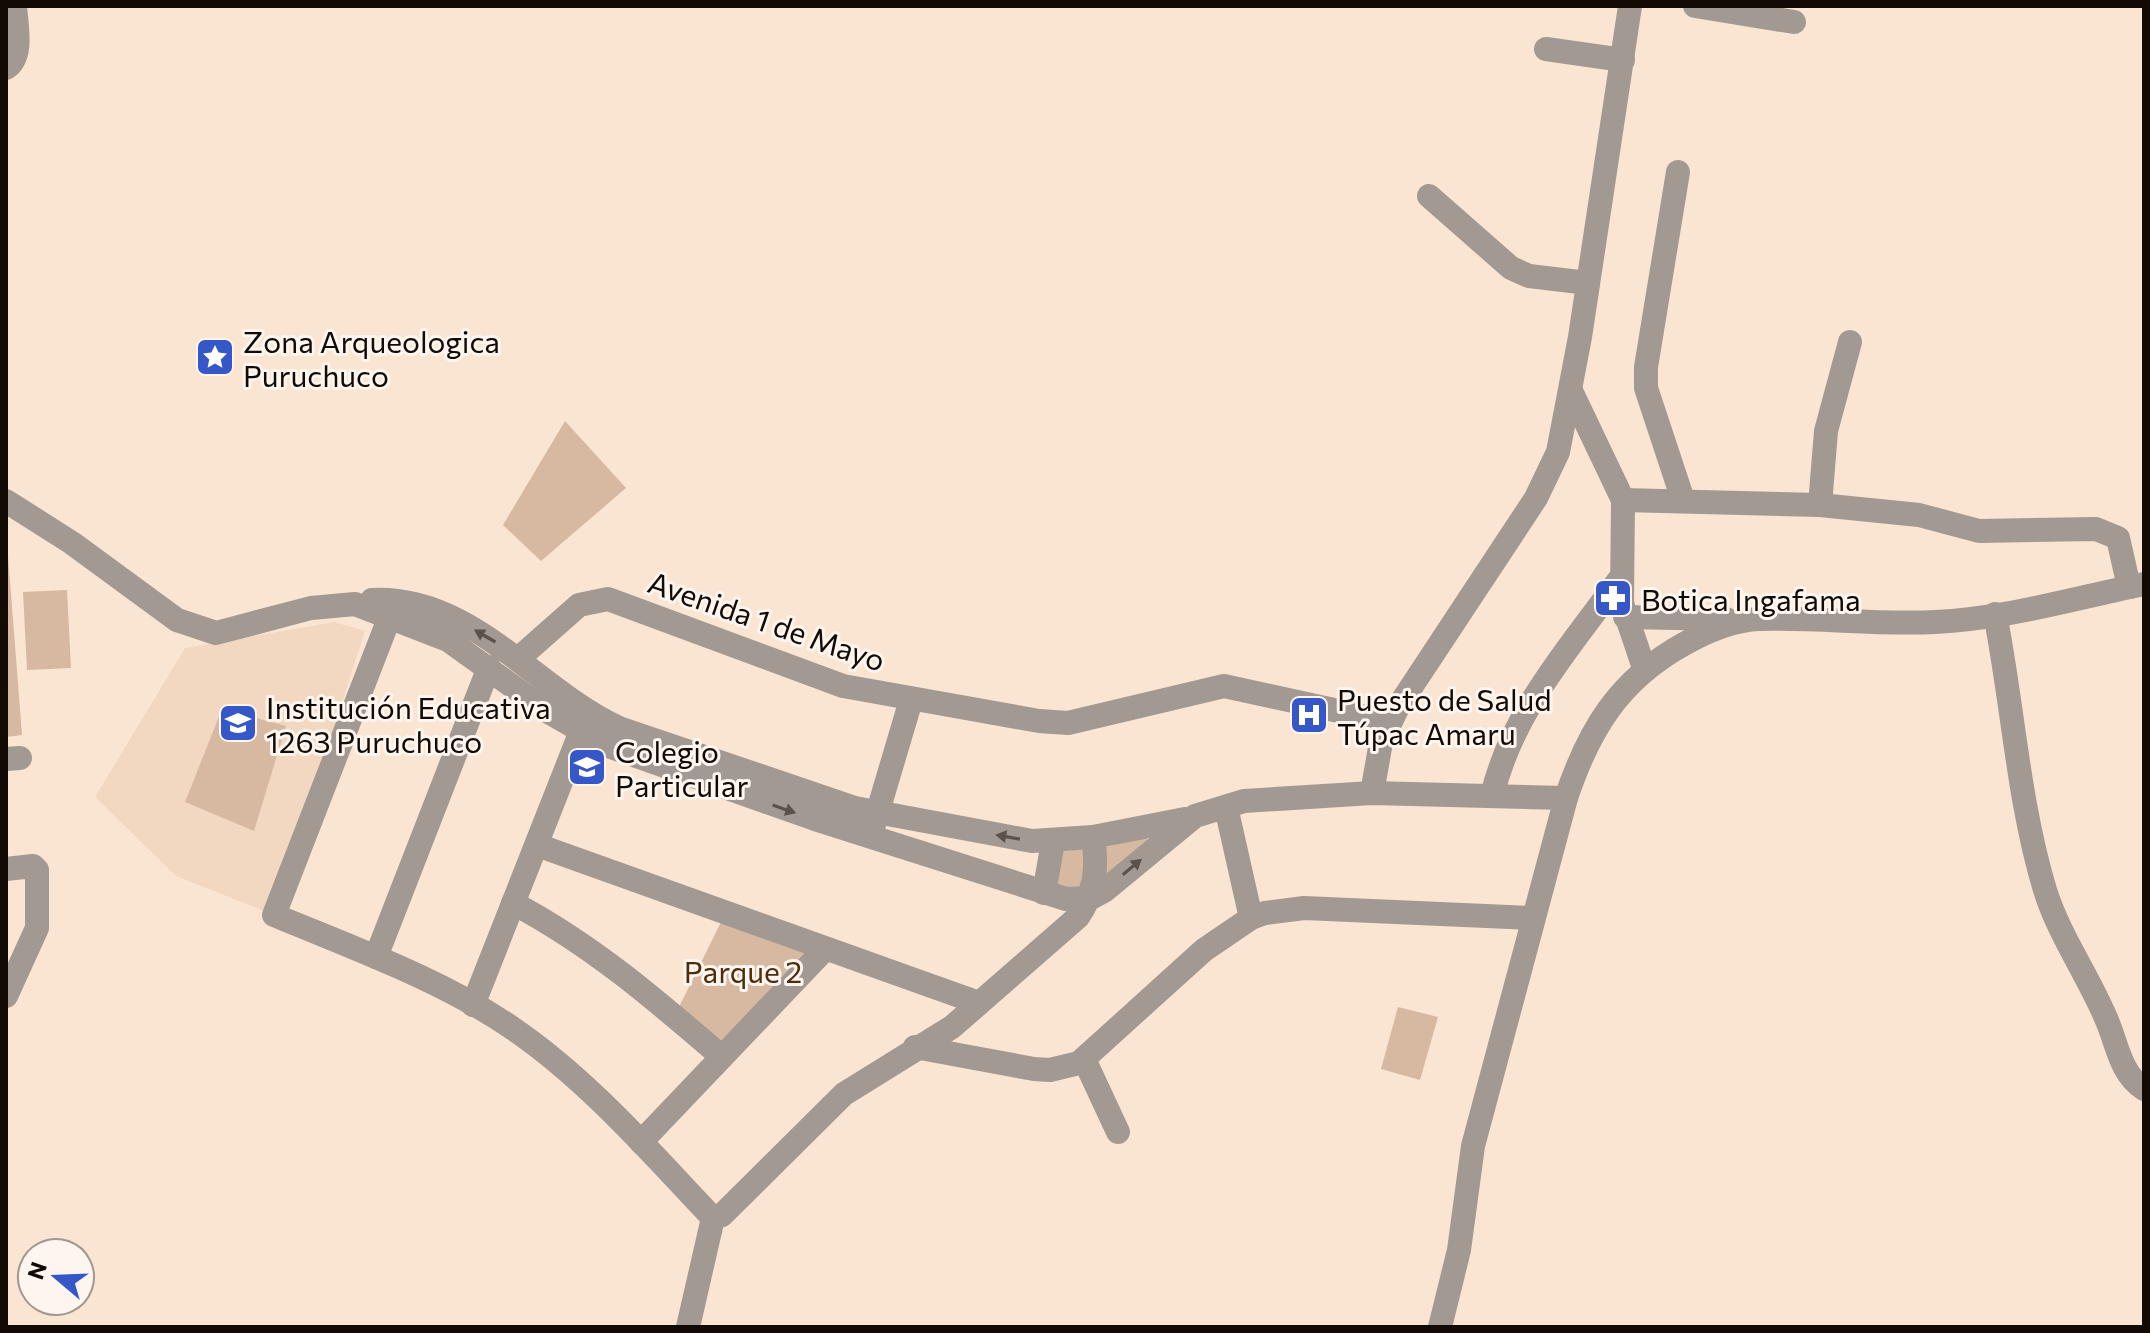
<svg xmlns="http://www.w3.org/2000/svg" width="2150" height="1333" viewBox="0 0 2150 1333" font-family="Commissioner,sans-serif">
  <rect width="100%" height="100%" fill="#fae5d3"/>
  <path fill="#f3d8c1" d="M334,622L365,631L274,915L176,876L95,797L185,648Z"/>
  <g fill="#d6b9a0">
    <path d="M565,421L626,488L541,561L503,525Z"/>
    <path d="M6,530L22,735L6,737Z"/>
    <path d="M67,590L71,668L27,670L23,592Z"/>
    <path d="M222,709L286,726L254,831L185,802Z"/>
    <path d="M1147,838L1148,842L1106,877L1105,847Z"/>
    <path d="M1077,846L1083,850L1087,880L1078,891L1056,886L1057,857L1064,848Z"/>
    <path d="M724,916L818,950L723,1050L677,1011Z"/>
    <path d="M1398,1007L1438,1017L1420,1080L1381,1069Z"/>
  </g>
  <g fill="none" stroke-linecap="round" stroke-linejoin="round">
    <g stroke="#a29992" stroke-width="24">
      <path d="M1695,6L1794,22"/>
      <path d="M1546,49L1623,60"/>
      <path d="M6,68C24,57 16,24 15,6"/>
      <path d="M1678,172L1646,367V388L1683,500"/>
      <path d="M1429,196L1511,268L1529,276L1588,283"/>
      <path d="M1571,391L1623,500L1622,603L1644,668"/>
      <path d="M1623,500L1820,505L1919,515L1979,531L2096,529L2118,538L2129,587"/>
      <path d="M6,501L72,543L177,620L216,633L311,608L355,604L448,640L547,711L608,746L815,819L1066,899L1091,898L1104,891L1195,816L1244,801L1372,793L1566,798"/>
      <path d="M1820,505L1826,431L1850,342"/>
      <path d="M372,600C472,595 537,691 619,728L855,808L1032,841L1093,837L1185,819"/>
      <path d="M1995,614C2013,705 2018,801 2045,890C2059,935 2086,972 2105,1016C2117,1041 2119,1073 2144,1089"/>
      <path d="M390,616L274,915C353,948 445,981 515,1030C589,1081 651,1153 713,1218"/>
      <path d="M1625,617L1726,619"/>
      <path d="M519,658L579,605L608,599L843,686L1039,721L1068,723L1224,686L1389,722"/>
      <path d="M6,759L20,758"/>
      <path d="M1372,793L1381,742L1398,707L1536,498L1558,452L1580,337L1630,6"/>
      <path d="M1492,796C1512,711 1570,647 1621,577"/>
      <path d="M1226,807L1251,918"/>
      <path d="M873,828L911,700"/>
      <path d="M537,845L979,1003"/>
      <path d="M6,869L33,866L37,870V928L6,996"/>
      <path d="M1044,893L1053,842"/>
      <path d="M513,903C591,944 656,1000 722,1057"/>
      <path d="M376,957L489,667"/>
      <path d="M473,1005L585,721"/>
      <path d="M915,1047L1034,1069L1050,1070L1079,1063L1204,950L1251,918L1265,913L1304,908L1532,918"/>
      <path d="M1084,1059L1118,1132"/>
      <path d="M641,1142L825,949"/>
      <path d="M688,1327L713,1218L722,1215L844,1094L952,1027L1078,917C1095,892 1098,867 1093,837"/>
      <path d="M1440,1327L1459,1250L1473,1146L1566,798C1589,729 1619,680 1684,644C1707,631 1732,620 1759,619C1817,617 1876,625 1935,622C2005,619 2075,598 2144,584"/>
    </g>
  </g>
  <defs><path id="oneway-solid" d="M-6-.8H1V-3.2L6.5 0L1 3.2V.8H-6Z" transform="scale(2)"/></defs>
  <g fill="#5a524c">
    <use href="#oneway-solid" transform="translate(485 636) rotate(-150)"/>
    <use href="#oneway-solid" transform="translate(784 809) rotate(19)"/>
    <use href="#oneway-solid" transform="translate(1008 837) rotate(-170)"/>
    <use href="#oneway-solid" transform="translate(1132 867) rotate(-40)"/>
  </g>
  <defs>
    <symbol id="sight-square" viewBox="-11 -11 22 22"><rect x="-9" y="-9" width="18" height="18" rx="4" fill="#3657c8" stroke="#fdf5ee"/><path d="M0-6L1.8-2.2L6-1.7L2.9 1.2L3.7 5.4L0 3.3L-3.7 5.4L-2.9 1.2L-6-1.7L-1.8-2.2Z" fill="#fff"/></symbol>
    <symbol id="pharmacy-square" viewBox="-11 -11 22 22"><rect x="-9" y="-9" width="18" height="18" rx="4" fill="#3657c8" stroke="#fdf5ee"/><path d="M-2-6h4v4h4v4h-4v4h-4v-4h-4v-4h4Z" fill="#fff"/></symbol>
    <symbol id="hospital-square" viewBox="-11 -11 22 22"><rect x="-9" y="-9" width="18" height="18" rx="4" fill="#3657c8" stroke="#fdf5ee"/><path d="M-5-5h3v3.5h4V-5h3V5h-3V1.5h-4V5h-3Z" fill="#fff"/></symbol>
    <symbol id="school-square" viewBox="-11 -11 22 22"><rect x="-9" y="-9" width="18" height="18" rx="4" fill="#3657c8" stroke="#fdf5ee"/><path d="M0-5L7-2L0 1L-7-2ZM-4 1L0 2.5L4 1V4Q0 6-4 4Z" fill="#fff"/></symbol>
  </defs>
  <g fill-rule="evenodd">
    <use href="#sight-square" x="193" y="335" width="44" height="44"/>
    <use href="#pharmacy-square" x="1591" y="576" width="44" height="44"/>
    <use href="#hospital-square" x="1287" y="693" width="44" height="44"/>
    <use href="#school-square" x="216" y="701" width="44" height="44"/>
    <use href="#school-square" x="565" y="745" width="44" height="44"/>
  </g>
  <g text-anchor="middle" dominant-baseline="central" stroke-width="6" stroke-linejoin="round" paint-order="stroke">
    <g font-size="30" fill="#110a05" stroke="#fdf5ee" text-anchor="start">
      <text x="243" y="340">Zona Arqueologica<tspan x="243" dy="34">Puruchuco</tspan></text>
      <text x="1641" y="598">Botica Ingafama</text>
      <text x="1337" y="698">Puesto de Salud<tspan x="1337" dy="34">Túpac Amaru</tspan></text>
      <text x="266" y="706">Institución Educativa<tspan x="266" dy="34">1263 Puruchuco</tspan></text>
      <text x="615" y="750">Colegio<tspan x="615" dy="34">Particular</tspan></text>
    </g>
    <g font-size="30" fill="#110a05" stroke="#fdf5ee">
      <text transform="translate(767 620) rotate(19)">Avenida 1 de Mayo</text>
    </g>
    <g font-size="30" fill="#4d2d0d" stroke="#fdf5ee">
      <text x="743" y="970">Parque 2</text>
    </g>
  </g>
  <rect width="2150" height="1333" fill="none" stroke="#110a05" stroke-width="16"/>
  <g transform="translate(56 1277) rotate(289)"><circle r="38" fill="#fdf5ee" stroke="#9f9791" stroke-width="2"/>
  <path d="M0-6L14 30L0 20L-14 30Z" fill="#3657c8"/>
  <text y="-12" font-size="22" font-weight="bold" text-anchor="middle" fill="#110a05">N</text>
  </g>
</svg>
